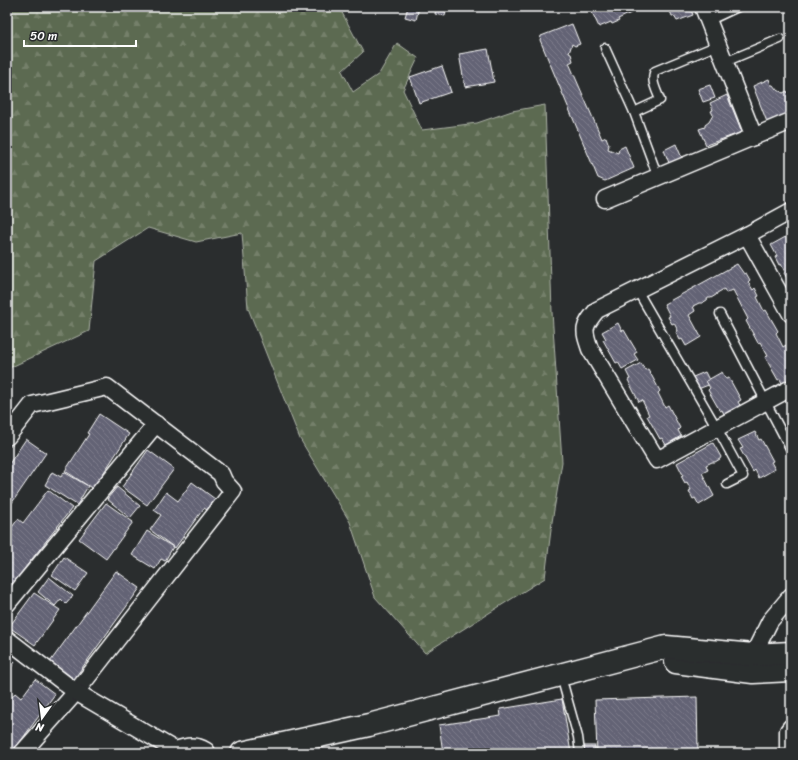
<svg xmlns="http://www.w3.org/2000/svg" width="798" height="760" viewBox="0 0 798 760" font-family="Sriracha,sans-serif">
  <defs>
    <pattern id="forest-firs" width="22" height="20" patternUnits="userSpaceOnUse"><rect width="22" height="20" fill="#5c6a51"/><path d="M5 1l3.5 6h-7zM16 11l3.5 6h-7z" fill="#74806b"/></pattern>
    <pattern id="building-back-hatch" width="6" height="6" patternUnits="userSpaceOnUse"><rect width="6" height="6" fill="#646375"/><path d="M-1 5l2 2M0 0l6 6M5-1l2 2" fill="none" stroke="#7b7a8a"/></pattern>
  </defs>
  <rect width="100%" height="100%" fill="#2a2d2e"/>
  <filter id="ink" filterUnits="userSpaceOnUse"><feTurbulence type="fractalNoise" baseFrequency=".025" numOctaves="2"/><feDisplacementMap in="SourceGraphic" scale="8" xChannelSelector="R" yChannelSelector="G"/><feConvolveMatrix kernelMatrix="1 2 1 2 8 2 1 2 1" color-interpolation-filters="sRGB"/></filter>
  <g filter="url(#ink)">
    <path fill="url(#forest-firs)" stroke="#aeb4a8" d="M7,7H339L363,52L342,71L353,92L379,74L397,43L418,58L403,90L422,130L477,123L512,111L545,105L552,312L562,462L552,522L545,578L425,653L375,597L350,522L300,439L248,308L242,233L196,242L148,228L96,261L89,331L7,369Z"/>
    <g fill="url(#building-back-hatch)" stroke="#fff">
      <path d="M408,7H419L416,20L405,17Z"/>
      <path d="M436,7H447L445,16L435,14Z"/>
      <path d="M597,7H628L631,13L618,19L619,21L612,24L611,22L599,27L591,10Z"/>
      <path d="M648,7H690L693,15L677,21L674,16H672L670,11L663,8L658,9V7L650,11Z"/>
      <path d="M572,24L580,44L575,46L572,44L569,53L571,54L573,61L569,63L602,139L606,137L609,145L608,149L618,153L619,149L625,146L634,168L605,181L598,178L540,40L541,36Z"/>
      <path d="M488,49L494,82L465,87L459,54Z"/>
      <path d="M442,66L451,92L419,103L410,77Z"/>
      <path d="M769,79L771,85H773L776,89L783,93L787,91L788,93L791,92V112L767,122L753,86Z"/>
      <path d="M710,85L715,98L703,102L698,89Z"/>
      <path d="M727,95L742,132L706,145L699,129L705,127V125L709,122L713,115L711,111L713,110L710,103Z"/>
      <path d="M676,144L682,158L669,163L664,150Z"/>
      <path d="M791,234V281L790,279L788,280L784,273L785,272L781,264L779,265L775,257L777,256L771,245Z"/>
      <path d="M737,264L744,274L746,273L750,280L748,282L753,290L755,288L759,296L757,297L764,311L766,310L778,331L776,333L783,347L786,345L791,356V381L783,385L780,379L778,380L765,357L768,356L760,342L758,343L746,321L748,319L733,290L726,293L724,289L717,293L716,295L711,298H708L707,300L702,303H699L693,306L695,311L689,315L701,337L686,346L682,339L680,340L676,332L678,331L674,323L672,324L668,317L670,316L664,304Z"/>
      <path d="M618,323L622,331L624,330L631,342L637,352L634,354L638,360L622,369L618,362L616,363L603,340L606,339L602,332Z"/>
      <path d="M641,363L645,370L648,369L660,391L658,393L665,407L668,405L680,428L678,430L681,436L666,445L662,438L660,439L647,416L649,415L642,400L639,402L628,380L630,379L626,371Z"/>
      <path d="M705,372L711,384L698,389L693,377Z"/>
      <path d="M722,372L726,379L729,378L741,400L738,402L741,407L725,416L722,410L720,411L708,390L710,388L706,381Z"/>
      <path d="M99,414L129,434L93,489L65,471L89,434L87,433Z"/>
      <path d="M755,432L759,440L761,439L773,461L771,462L775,469L759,478L755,470L753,472L740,449L743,448L738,440Z"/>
      <path d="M26,439L46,453L7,510V467Z"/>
      <path d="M713,443L721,457L720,459L715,462H712L706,465L708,470L702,473L714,496L699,505L695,498L693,499L689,491L691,490L687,482L685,483L681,476L683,475L677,463Z"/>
      <path d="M148,450L174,469L147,505L122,487Z"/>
      <path d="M52,472L61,477L64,472L88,486L77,505L45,485Z"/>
      <path d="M192,482L215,499L207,510L204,508L175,548L150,530L161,515L154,510L166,492L178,501Z"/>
      <path d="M117,487L140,506L130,518L107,499Z"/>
      <path d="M48,490L72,508L7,591V534L18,519L23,523Z"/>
      <path d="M106,503L133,522L106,559L79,539Z"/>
      <path d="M147,531L173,547L165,561L161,559L155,569L132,555Z"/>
      <path d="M64,557L88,573L75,591L52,575Z"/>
      <path d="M116,571L140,588L74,679L50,662Z"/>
      <path d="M49,577L73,596L66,604L61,599L55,606L38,592Z"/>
      <path d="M34,593L60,610L35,645L9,627Z"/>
      <path d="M7,657L15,662L7,673Z"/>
      <path d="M35,679L55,694L12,753H7V704L15,693L21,698Z"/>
      <path d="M697,697L698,753H597L595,700Z"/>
      <path d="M562,699L571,753H540V752L533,753H443L439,725L501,716L500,709Z"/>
      <rect x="584" y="746" width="11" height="7"/>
    </g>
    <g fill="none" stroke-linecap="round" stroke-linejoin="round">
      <defs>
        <g id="service">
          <path d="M708,21L738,7"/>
          <path d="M605,48L634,112L658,177"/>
          <path d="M725,62L780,39"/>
          <path d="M634,112L660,100C657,91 650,80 655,71L718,45"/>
          <path d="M637,290L717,428L743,476L727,484"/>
          <path d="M720,314L791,450"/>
          <path d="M564,687L578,737L580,753"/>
        </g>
        <g id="minor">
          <path d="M703,7L754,137"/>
          <path d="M605,199L791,121"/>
          <path d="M791,211L747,235L597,310C583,327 583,329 590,349L657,460L791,388"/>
          <path d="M747,235L791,314"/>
          <path d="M7,437L32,405L107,387L221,474L224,481L233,491L76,692L22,753"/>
          <path d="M7,604L156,424"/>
          <path d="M7,639L76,692L178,752"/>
          <path d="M751,663L753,655L770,621L791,596"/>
          <path d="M788,753V731L791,727"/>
        </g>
        <g id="secondary">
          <path d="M676,662L753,672L791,670"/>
          <path d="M177,753C186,749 196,748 204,753"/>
          <path d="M242,753L369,725L666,647L753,655L791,653"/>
        </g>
      </defs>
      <use href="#service" stroke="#fff" stroke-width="11"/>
      <use href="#minor" stroke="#fff" stroke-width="19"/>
      <use href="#secondary" stroke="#fff" stroke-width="25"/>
      <use href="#service" stroke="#2a2d2e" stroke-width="8"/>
      <use href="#minor" stroke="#2a2d2e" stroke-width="16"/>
      <use href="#secondary" stroke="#2a2d2e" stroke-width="22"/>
    </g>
  </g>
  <rect width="798" height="760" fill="none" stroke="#2a2d2e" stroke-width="24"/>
  <rect x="12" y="12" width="774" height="736" fill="none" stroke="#fff" stroke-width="1.5" filter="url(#ink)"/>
  <g transform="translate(42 718) rotate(194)" stroke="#2a2d2e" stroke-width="3" paint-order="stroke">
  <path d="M0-3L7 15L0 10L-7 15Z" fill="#ffffff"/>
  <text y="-6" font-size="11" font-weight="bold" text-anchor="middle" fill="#ffffff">N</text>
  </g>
  <path d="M24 40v6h112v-6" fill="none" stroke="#ffffff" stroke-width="2"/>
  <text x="30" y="40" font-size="12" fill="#ffffff" stroke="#2a2d2e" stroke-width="3" paint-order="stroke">50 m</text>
</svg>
